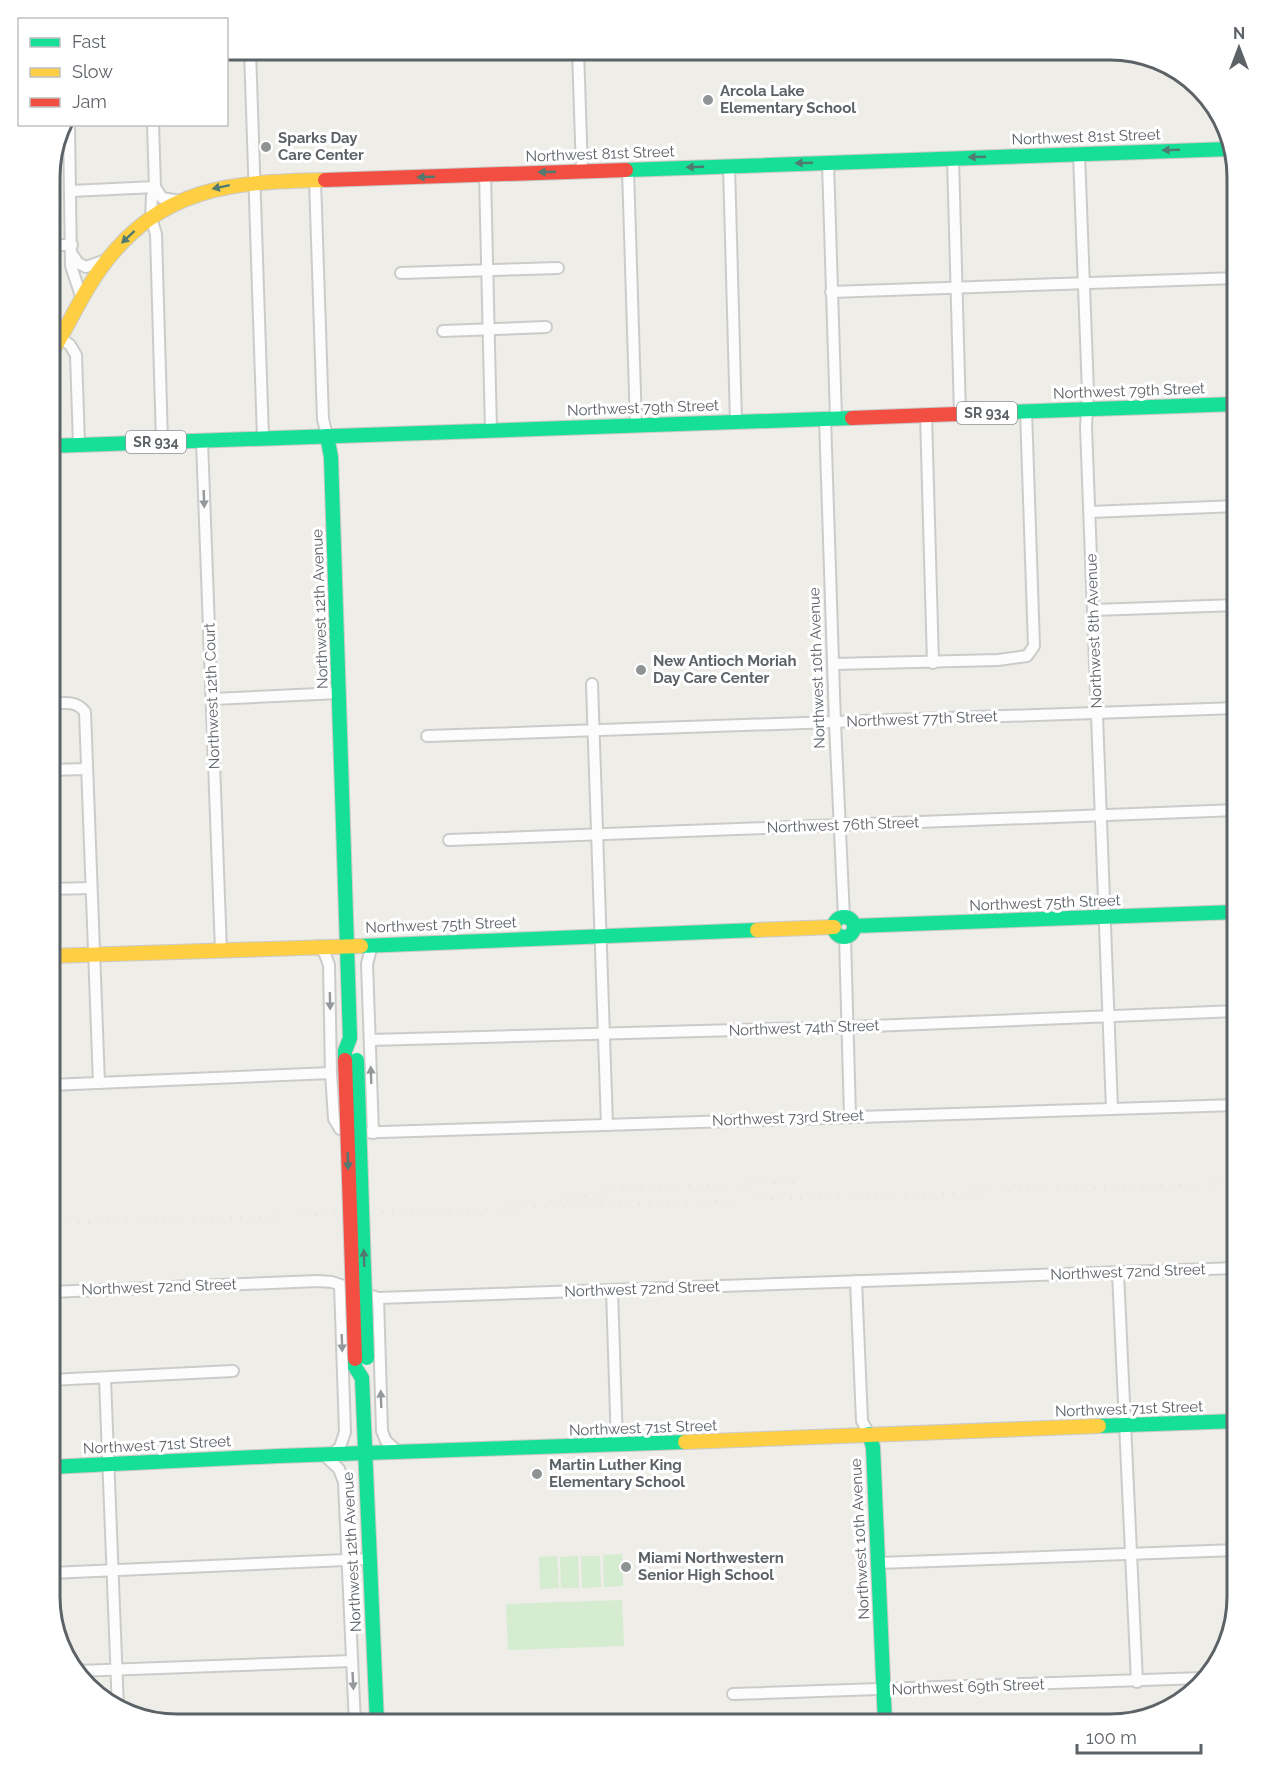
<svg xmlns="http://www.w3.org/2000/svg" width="1287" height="1774" viewBox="0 0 1287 1774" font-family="Raleway,sans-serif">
  <rect width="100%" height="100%" fill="#eeede8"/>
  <g fill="#d5ecd1">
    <path d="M622,1554L623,1586L604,1587L603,1555Z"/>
    <path d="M557,1556L559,1588L540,1589L539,1557Z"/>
    <path d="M578,1556L579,1588H561L560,1557Z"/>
    <path d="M581,1556H600L601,1587L582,1588Z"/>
    <path d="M622,1600L624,1646L508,1650L506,1604Z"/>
  </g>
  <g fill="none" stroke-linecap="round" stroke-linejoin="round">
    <defs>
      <g id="street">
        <path d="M250,50L263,438"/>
        <path d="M578,50L582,171"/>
        <path d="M69,124L71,266L82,299"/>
        <path d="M153,124L155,187L152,196L151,218L156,234L162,442"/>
        <path d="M1079,154L1088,392L1086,427L1112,1109"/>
        <path d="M953,158L960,414"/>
        <path d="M828,163L836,418"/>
        <path d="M729,166L736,421"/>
        <path d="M628,170L636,425"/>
        <path d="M485,174L491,431"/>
        <path d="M315,180L323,419L327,436"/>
        <path d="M155,187L162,198L180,201"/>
        <path d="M71,191L155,187"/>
        <path d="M50,245H72"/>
        <path d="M72,254L78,263L86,267L106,260"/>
        <path d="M401,273L558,268"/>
        <path d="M831,292L1237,278"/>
        <path d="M443,331L546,327"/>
        <path d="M61,338L70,345L76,355L79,445"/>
        <path d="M926,415L933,663"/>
        <path d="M825,418L835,723L844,917"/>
        <path d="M202,441L221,951"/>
        <path d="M1090,512L1237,506"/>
        <path d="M1094,610L1237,605"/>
        <path d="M834,664L998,660L1027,656L1034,646L1026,411"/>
        <path d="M592,684L607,1125"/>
        <path d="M213,699L339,693"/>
        <path d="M50,704C63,703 76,700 85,712L99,1083"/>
        <path d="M427,736L1237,708"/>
        <path d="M50,770L87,769"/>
        <path d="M449,840L1237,810"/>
        <path d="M50,889L91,888"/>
        <path d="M845,937L850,1116"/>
        <path d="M372,945L367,964L373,1133"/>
        <path d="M318,946L325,954L329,965L331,1073L334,1119L340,1129L350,1133L1237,1105"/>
        <path d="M370,1040L848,1027L1237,1011"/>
        <path d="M50,1085L331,1073"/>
        <path d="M1118,1273L1137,1682"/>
        <path d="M856,1281L862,1421L869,1434"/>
        <path d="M612,1290L617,1445"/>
        <path d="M50,1292L318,1281L332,1282L378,1298L1237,1268"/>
        <path d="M378,1298L382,1431L386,1441L398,1452"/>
        <path d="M105,1379L118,1709"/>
        <path d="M50,1380L233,1371"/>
        <path d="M323,1454L339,1469L344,1482L355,1724"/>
        <path d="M332,1454L340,1447L345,1432L340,1285"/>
        <path d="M878,1563L1237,1550"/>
        <path d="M50,1573L369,1559"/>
        <path d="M77,1671L352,1661"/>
        <path d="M733,1694L1203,1678"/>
        <path d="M500,1724L547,1722"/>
      </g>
      <g id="fast">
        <path d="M626,170L1230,149"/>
        <path d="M1010,412L1237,404"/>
        <path d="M327,436L331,457L350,1038L345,1051V1060"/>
        <path d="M50,446L852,418"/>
        <circle cx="844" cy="927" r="10"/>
        <path d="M854,926L1237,912"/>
        <path d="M361,946L757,930"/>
        <path d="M355,1359V1367L362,1378L377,1724"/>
        <path d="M1099,1426L1237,1421"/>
        <path d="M869,1434L873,1447L885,1724"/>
        <path d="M50,1467L279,1456L685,1442"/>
      </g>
      <g id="slow">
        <path d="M50,355C68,327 81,295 101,268C161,186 231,182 325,180"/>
        <path d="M757,930L834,927"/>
        <path d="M50,956L361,946"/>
        <path d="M685,1442L1099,1426"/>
      </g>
      <g id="jam">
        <path d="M325,180L626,170"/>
        <path d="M852,418L1010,412"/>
      </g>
    </defs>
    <use href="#street" stroke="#cbcbca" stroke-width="14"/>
    <use href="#fast" stroke="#c9cac9" stroke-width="16"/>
    <use href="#slow" stroke="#c9cac9" stroke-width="16"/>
    <use href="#jam" stroke="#c9cac9" stroke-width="16"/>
    <use href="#street" stroke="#fcfcfc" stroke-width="10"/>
    <use href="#fast" stroke="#16e098" stroke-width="14"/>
    <use href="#slow" stroke="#ffcf43" stroke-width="14"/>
    <use href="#jam" stroke="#f24e42" stroke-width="14"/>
    <g stroke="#e4e4e4" stroke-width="2" stroke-dasharray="1.5 8" stroke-linecap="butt">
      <path d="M566,1200L624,1188L802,1182"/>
      <path d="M50,1224L1237,1183"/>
    </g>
    <defs>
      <path id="fast-bridge" d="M357,1060L367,1358"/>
      <path id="jam-bridge" d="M345,1060L355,1359"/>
    </defs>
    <use href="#fast-bridge" stroke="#c9cac9" stroke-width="16" stroke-linecap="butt"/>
    <use href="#jam-bridge" stroke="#c9cac9" stroke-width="16" stroke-linecap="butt"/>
    <use href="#fast-bridge" stroke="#16e098" stroke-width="14"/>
    <use href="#jam-bridge" stroke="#f24e42" stroke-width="14"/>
  </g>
  <defs><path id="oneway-solid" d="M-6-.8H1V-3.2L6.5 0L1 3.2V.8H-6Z" transform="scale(1.5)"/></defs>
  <g fill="#4f7b71">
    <use href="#oneway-solid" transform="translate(1171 150) rotate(178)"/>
    <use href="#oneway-solid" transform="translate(977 157) rotate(178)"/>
    <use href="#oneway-solid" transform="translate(804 163) rotate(178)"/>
    <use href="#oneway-solid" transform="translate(695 167) rotate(178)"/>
    <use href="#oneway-solid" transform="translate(547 172) rotate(178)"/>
    <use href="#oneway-solid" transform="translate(426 177) rotate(178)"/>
    <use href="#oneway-solid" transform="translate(221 187) rotate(168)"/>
    <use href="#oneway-solid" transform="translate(128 237) rotate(137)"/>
    <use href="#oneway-solid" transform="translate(348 1161) rotate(88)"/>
    <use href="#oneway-solid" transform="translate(364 1258) rotate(-92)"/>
  </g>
  <g fill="#95989b">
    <use href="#oneway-solid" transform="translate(204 499) rotate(88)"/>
    <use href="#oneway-solid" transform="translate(330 1001) rotate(89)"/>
    <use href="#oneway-solid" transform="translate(371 1075) rotate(-92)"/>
    <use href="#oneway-solid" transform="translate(342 1343) rotate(88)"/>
    <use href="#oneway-solid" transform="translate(381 1399) rotate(-92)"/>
    <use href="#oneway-solid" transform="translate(353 1681) rotate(87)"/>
  </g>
  <g fill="#909394" stroke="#fff" stroke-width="2">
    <circle cx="708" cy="100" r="6"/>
    <circle cx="266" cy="147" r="6"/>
    <circle cx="641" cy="670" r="6"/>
    <circle cx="537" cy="1474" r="6"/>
    <circle cx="626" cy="1567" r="6"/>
  </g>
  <g text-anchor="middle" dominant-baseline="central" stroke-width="6" stroke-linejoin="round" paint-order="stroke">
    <g fill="#fff" stroke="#8e9195" stroke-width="1.5">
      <rect x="957" y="402" width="60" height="22" rx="4.5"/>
      <rect x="126" y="431" width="60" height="22" rx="4.5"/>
    </g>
    <g font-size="14" font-weight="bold" fill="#5d6267">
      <text x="987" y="413">SR 934</text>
      <text x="156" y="442">SR 934</text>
    </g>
    <g font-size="15" font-weight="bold" fill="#5d6267" stroke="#fff" text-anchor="start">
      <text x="720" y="91">Arcola Lake<tspan x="720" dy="17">Elementary School</tspan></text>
      <text x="278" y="138">Sparks Day<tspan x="278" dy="17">Care Center</tspan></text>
      <text x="653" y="661">New Antioch Moriah<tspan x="653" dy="17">Day Care Center</tspan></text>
      <text x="549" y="1465">Martin Luther King<tspan x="549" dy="17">Elementary School</tspan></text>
      <text x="638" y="1558">Miami Northwestern<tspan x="638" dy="17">Senior High School</tspan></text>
    </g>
    <g font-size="15" fill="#5d6267" stroke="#fff">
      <text transform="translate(1086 137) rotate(-2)">Northwest 81st Street</text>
      <text transform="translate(600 154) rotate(-2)">Northwest 81st Street</text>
      <text transform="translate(1129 391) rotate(-2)">Northwest 79th Street</text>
      <text transform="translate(643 408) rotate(-2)">Northwest 79th Street</text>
      <text transform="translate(320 609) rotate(-92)">Northwest 12th Avenue</text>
      <text transform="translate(1094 631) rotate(-92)">Northwest 8th Avenue</text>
      <text transform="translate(817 668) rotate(-92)">Northwest 10th Avenue</text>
      <text transform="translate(212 696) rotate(-92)">Northwest 12th Court</text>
      <text transform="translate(922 719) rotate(-2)">Northwest 77th Street</text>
      <text transform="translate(843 825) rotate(-2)">Northwest 76th Street</text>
      <text transform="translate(1045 903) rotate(-2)">Northwest 75th Street</text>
      <text transform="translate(441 925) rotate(-2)">Northwest 75th Street</text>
      <text transform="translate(804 1028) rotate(-2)">Northwest 74th Street</text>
      <text transform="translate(788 1118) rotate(-2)">Northwest 73rd Street</text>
      <text transform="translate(1128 1272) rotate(-2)">Northwest 72nd Street</text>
      <text transform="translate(159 1287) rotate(-2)">Northwest 72nd Street</text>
      <text transform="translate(642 1289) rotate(-2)">Northwest 72nd Street</text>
      <text transform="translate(1129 1409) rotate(-2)">Northwest 71st Street</text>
      <text transform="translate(643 1428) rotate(-2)">Northwest 71st Street</text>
      <text transform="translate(157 1445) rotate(-3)">Northwest 71st Street</text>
      <text transform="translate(860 1539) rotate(-93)">Northwest 10th Avenue</text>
      <text transform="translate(352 1552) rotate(-93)">Northwest 12th Avenue</text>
      <text transform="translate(968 1687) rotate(-2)">Northwest 69th Street</text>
    </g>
  </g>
  <path d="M0 0H1287V1774H0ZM177 60H1110A117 117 0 0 1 1227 177V1597A117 117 0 0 1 1110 1714H177A117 117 0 0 1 60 1597V177A117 117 0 0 1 177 60Z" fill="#fff" fill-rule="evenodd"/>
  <path fill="none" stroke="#5d6267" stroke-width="3" d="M177 60H1110A117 117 0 0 1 1227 177V1597A117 117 0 0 1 1110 1714H177A117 117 0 0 1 60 1597V177A117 117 0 0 1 177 60Z"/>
  <rect x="18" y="18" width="210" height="108" fill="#ffffff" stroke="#bec0c2" stroke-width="1.5"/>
  <rect x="30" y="38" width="30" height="9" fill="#16e098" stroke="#bec0c2" stroke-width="1.5"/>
  <text x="72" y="48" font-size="18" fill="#5d6267">Fast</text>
  <rect x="30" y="68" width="30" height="9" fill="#ffcf43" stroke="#bec0c2" stroke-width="1.5"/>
  <text x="72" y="78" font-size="18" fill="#5d6267">Slow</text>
  <rect x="30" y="98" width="30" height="9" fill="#f24e42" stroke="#bec0c2" stroke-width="1.5"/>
  <text x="72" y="108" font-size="18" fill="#5d6267">Jam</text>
  <g transform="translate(1239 48)" stroke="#ffffff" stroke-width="4.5" paint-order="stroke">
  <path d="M0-4.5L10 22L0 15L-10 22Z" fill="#5d6267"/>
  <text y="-9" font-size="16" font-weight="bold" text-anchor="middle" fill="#5d6267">N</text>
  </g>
  <path d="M1077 1744v9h124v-9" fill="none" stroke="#5d6267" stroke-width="3"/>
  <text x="1086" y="1744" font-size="18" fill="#5d6267" stroke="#ffffff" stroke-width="4.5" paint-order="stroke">100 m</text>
</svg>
